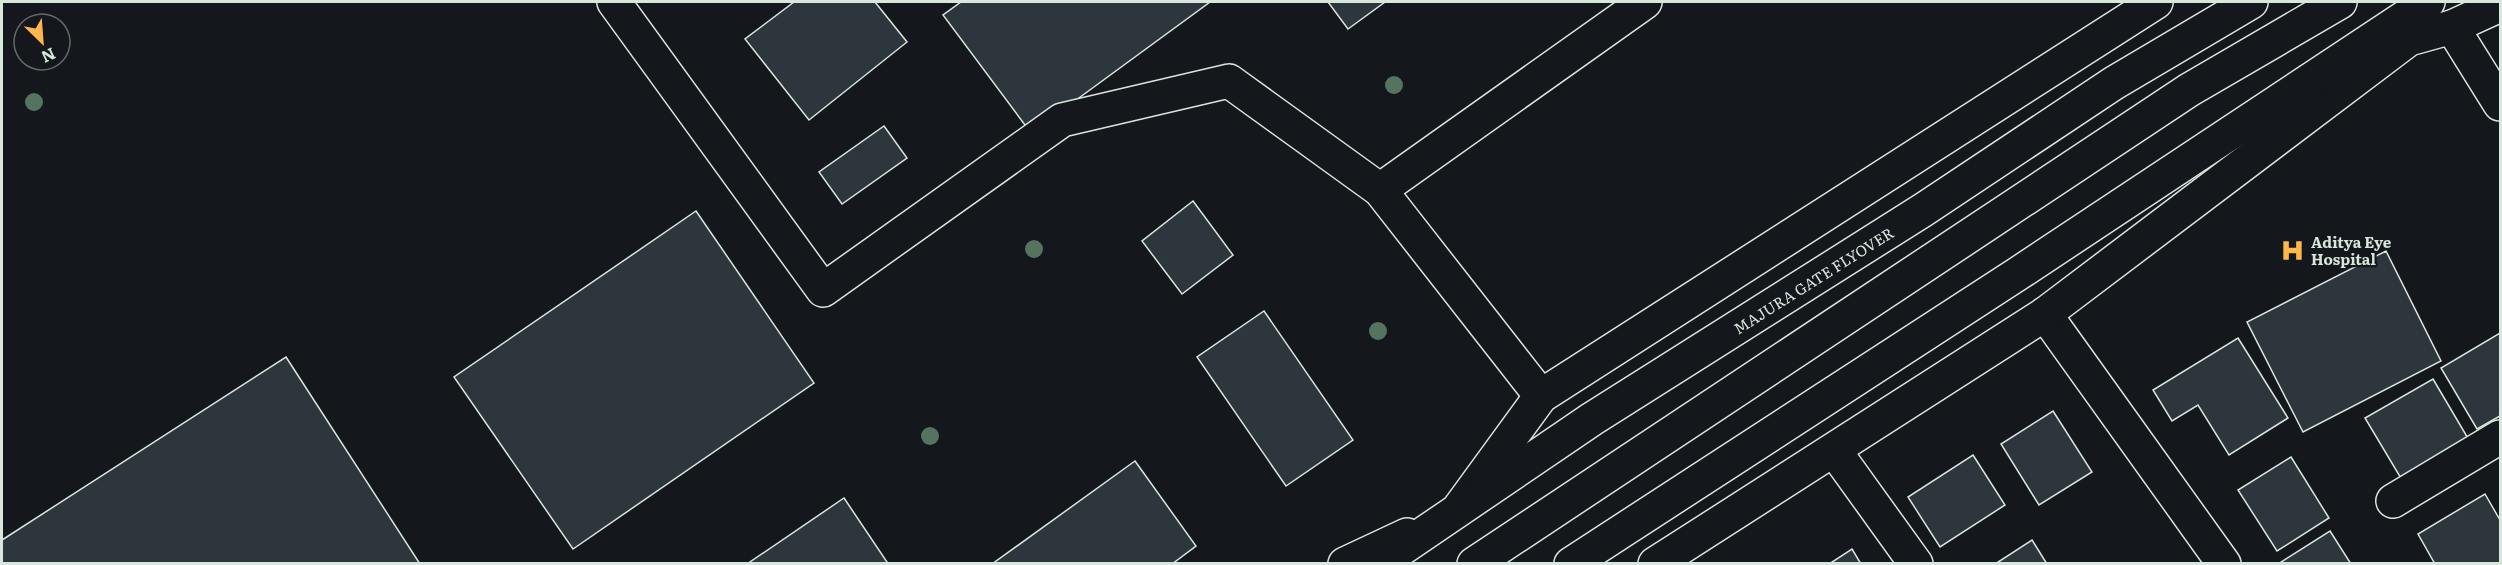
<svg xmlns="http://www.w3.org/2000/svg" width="2502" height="565" viewBox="0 0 2502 565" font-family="Literata,serif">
  <rect width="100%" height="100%" fill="#14181c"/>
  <g fill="#2c363c" stroke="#d8e6dc" stroke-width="1.5">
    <path d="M794,2H875L907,42L809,120L745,39Z"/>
    <path d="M961,2H1210L1031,133L943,15Z"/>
    <path d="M1328,2H1385L1348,29Z"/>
    <path d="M884,126L907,158L842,204L819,172Z"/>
    <path d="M1193,201L1233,255L1182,294L1142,241Z"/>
    <path d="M696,211L814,383L573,549L454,377Z"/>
    <path d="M2386,251L2441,361L2303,432L2247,322Z"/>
    <path d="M1264,311L1353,440L1286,486L1197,357Z"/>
    <path d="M2500,333V416L2477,429L2441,368Z"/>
    <path d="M2238,338L2288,418L2229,455L2198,405L2172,421L2153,390Z"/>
    <path d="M286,357L420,564H2V540Z"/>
    <path d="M2433,379L2469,440L2402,480L2365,418Z"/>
    <path d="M2053,411L2092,472L2039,505L2001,444Z"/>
    <path d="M1973,455L2005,505L1940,547L1908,497Z"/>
    <path d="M2291,457L2329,518L2277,551L2238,490Z"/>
    <path d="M1135,461L1196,546L1172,564H992Z"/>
    <path d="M2485,494L2500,520V564H2435L2418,534Z"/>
    <path d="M844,498L887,562L884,564H747Z"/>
    <path d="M2330,531L2351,564H2278Z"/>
    <path d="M2032,540L2047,564H1995Z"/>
    <path d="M1852,549L1861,564H1829Z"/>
  </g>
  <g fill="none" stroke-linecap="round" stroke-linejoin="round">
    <defs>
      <g id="street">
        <path d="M614,2L823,290L1062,120L1229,81L1380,190L1541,396"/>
        <path d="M2452,27L2500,104"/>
        <path d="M1380,190L1645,2"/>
        <path d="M2045,314L2224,564"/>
        <path d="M1834,450L1916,564"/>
        <path d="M2393,501L2500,437"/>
      </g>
      <g id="secondary">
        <path d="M1460,507L1541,396L2156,2"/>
        <path d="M1345,564L1407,535"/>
        <path d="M1655,564L2045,314L2409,39L2452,27L2500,5"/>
      </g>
      <g id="highway">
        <path id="s1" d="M1379,564L1592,419L1923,210L2114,83L2251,2"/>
        <path d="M1474,564L2189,90L2340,2"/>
        <path d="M1571,564L2019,273L2428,2"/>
      </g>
    </defs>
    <use href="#street" stroke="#d8e6dc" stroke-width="36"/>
    <use href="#secondary" stroke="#d8e6dc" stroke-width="36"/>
    <use href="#highway" stroke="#d8e6dc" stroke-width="36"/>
    <use href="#street" stroke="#14181c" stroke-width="33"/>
    <use href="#secondary" stroke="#14181c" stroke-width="33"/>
    <use href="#highway" stroke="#14181c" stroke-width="33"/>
  </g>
  <g fill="#55745f">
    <circle cx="1394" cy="85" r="9"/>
    <circle cx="34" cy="102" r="9"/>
    <circle cx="1034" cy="249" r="9"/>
    <circle cx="1378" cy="331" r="9"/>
    <circle cx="930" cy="436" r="9"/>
  </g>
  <defs>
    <symbol id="hospital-bare" viewBox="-9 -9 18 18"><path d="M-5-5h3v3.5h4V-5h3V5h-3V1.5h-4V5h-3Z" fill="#ffb74d" stroke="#14181c" stroke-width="2.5" paint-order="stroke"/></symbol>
  </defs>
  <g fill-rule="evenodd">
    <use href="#hospital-bare" x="2276" y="234" width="33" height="33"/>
  </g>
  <g text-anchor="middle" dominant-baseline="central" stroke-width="4.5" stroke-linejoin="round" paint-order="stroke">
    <g font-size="15" font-weight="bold" fill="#d8e6dc" stroke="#14181c" text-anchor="start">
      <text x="2311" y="241">Aditya Eye<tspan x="2311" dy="17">Hospital</tspan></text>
    </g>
    <g font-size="15" fill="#d8e6dc" stroke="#14181c">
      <text stroke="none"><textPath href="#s1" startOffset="519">MAJURA GATE FLYOVER</textPath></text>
    </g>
  </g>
  <rect width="2502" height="565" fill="none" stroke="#d8e6dc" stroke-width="6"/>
  <g transform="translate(42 42) rotate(155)"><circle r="28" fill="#14181c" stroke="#626a69" stroke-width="1.5"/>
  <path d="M0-4.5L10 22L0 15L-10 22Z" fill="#ffb74d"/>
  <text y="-9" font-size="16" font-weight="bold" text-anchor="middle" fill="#d8e6dc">N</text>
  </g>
</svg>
